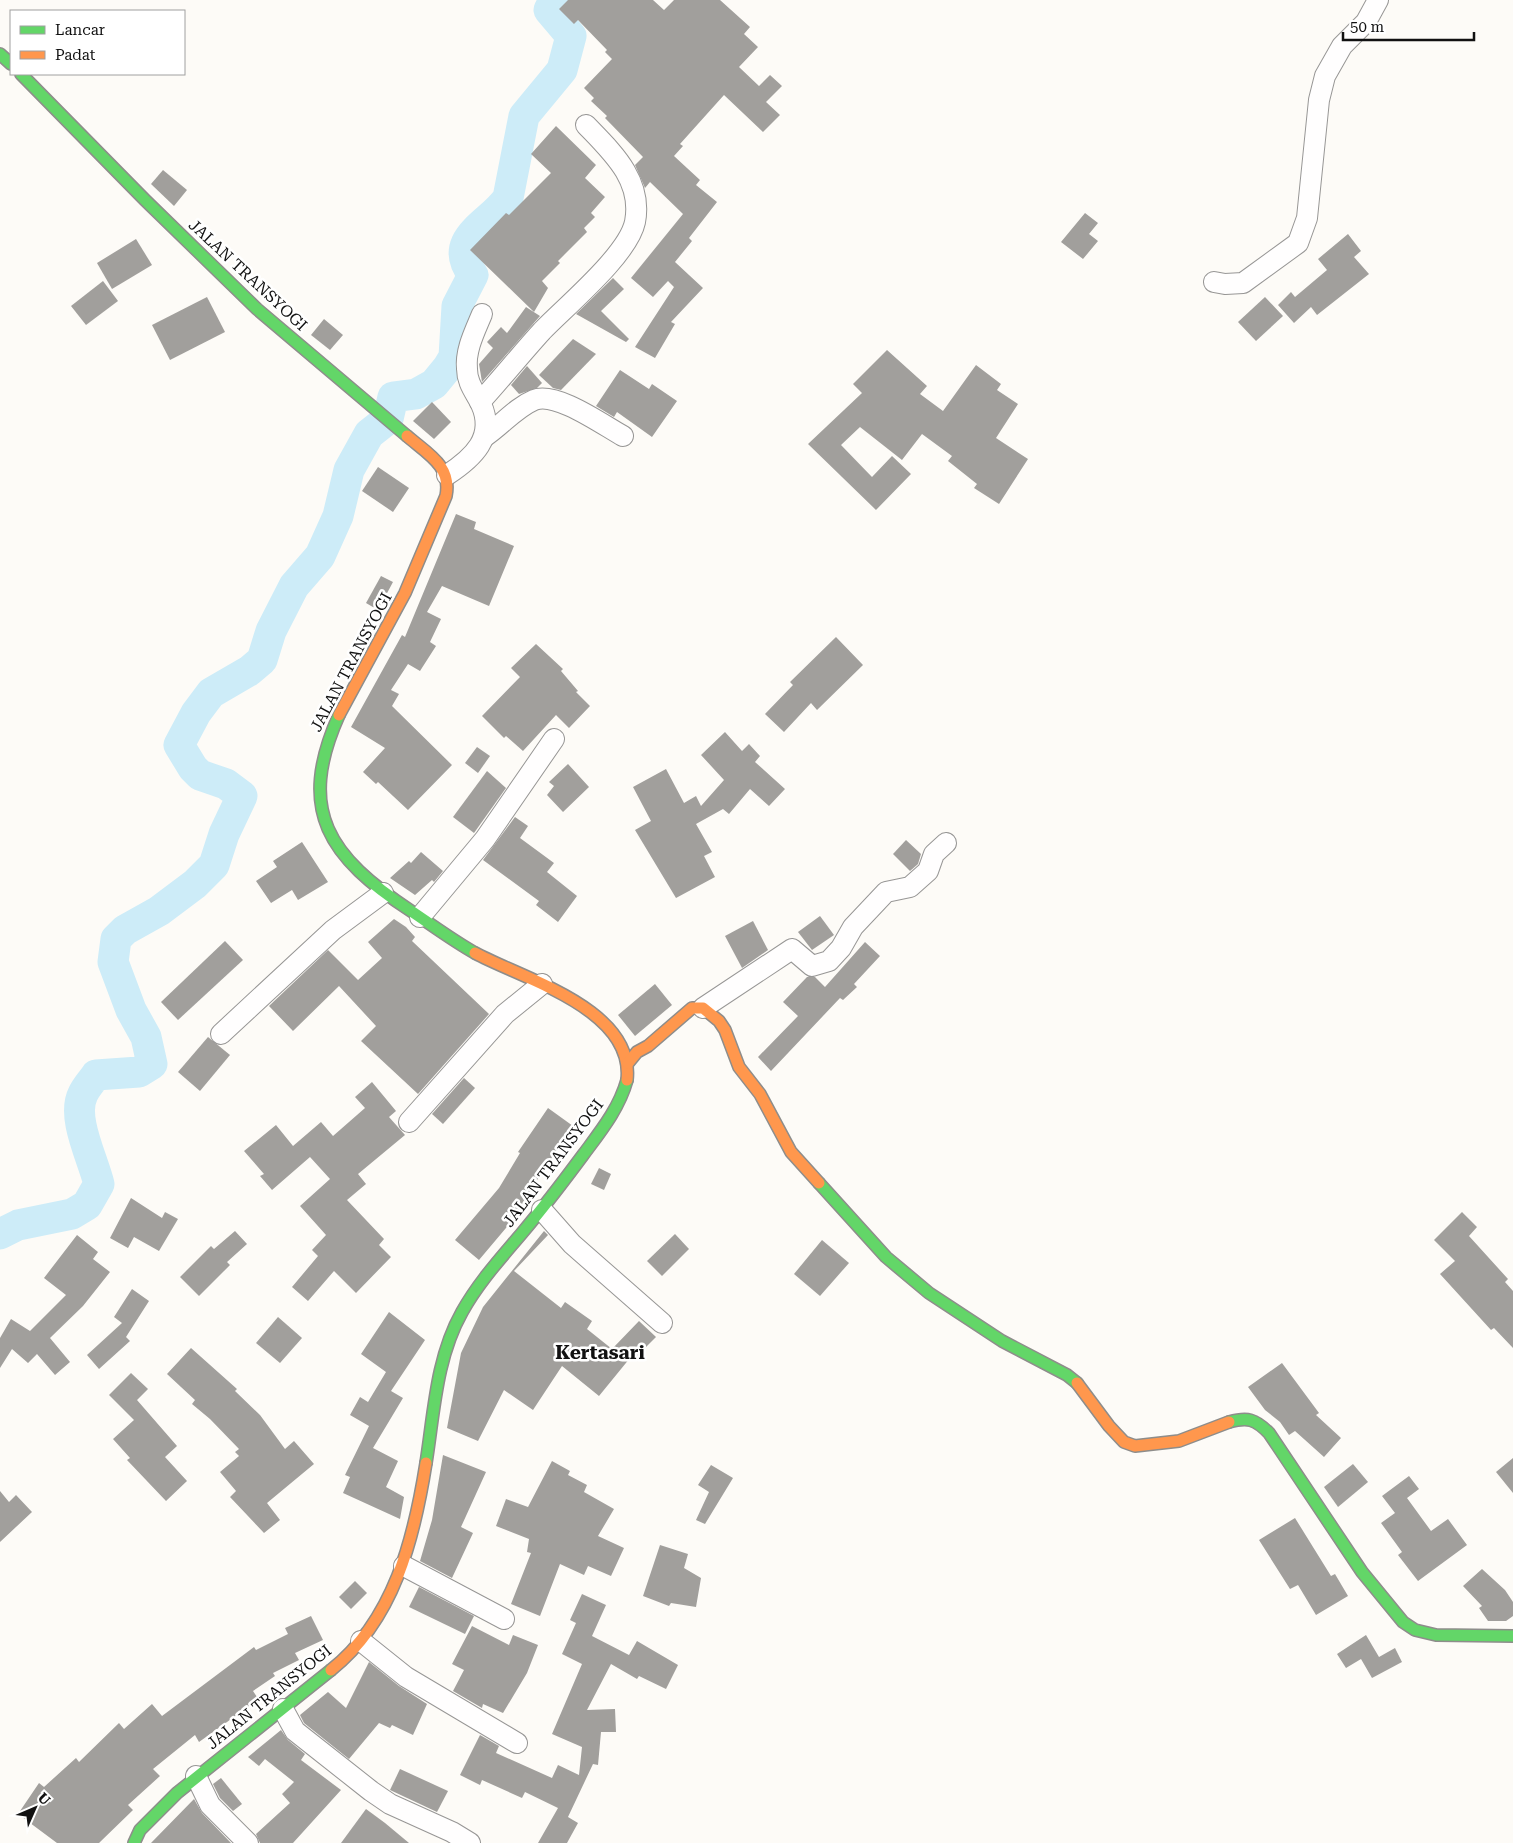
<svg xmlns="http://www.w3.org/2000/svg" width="1513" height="1843" viewBox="0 0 1513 1843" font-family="'Roboto Serif',serif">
  <rect width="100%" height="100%" fill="#fdfbf7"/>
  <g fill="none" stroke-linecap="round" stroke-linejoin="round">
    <path stroke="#cdecf8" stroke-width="31" d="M0,1234L18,1225L72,1214L87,1205L99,1184C93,1159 71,1117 83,1094C86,1087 92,1081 96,1075L139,1072L152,1064L146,1037L131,1010L113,962L116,939L125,930L159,911L195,884L214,865L224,834L242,796L226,784L200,775L193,768L179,745L196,713L211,693L249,671L262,660L271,631L294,586L320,556L338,516L349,470L369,434L388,419L393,397L416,394L434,384L448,367L454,357L457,306L473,275C445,238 491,224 508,198L524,116L562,70L571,36L549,10L554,0"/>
  </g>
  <g fill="#a19f9c">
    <path d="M568,0H653L664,10L674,0H720L750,27L744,34L758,47L739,67L759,86L770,75L782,86L766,102L780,115L763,132L724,95L680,144L683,146L674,156L700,180L696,185L717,202L689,238L692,241L675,262L703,288L671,322L675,324L655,358L635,347L674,287L668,281L653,297L631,278L683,214L650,182L645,188L635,165L643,157L605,118L607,116L591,101L594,98L584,88L612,59L605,52L607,50L578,20L574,24L559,9Z"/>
    <path d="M556,126L596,165L585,178L605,197L591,213L595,217L584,228L587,232L558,261L560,263L542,281L548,288L534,312L470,250L506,213L509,215L551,173L531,154Z"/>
    <path d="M163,170L187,190L174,206L151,184Z"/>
    <path d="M1085,213L1098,223L1089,234L1098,241L1083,259L1061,242Z"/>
    <path d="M1348,234L1361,251L1354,257L1369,274L1317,315L1311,307L1294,323L1278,305L1291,292L1295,297L1327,270L1318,259Z"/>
    <path d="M136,239L152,265L112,289L97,263Z"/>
    <path d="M613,278L624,289L601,311L629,339L626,342L576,314Z"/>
    <path d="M103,281L118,301L86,325L71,306Z"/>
    <path d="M207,297L225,332L170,360L152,325Z"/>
    <path d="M1265,297L1283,316L1256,341L1238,322Z"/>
    <path d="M526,307L540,316L482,382L479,364L493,348L487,342L501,327L507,333Z"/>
    <path d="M324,319L343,335L330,350L311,335Z"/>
    <path d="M573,339L596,354L561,390L553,388L539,375Z"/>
    <path d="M887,350L927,386L920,394L943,411L976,365L1001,384L997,390L1018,404L996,438L1028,459L999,504L974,488L977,484L948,461L952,456L922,434L902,460L860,427L841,445L872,477L892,456L911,474L876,510L808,444L862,393L853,384Z"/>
    <path d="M527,366L542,383L537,388L519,394L511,385Z"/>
    <path d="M620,370L649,389L652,384L677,401L652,437L617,412L614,417L596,406Z"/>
    <path d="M432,402L451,422L434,439L413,421Z"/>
    <path d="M378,467L409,488L393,512L362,491Z"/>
    <path d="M456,514L476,522L474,529L514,546L489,606L442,586L427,612L441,619L430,642L436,646L420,671L408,664L391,690L399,694L392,706L452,765L408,810L378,782L376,784L363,772L385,748L351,727L402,635L405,637Z"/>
    <path d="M381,576L393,582L378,610L366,603Z"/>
    <path d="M836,637L863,665L817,710L811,703L784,732L765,714L793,685L790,682Z"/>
    <path d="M536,644L563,669L561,671L578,691L576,692L590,706L569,728L556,715L523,751L506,736L504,738L482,716L520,677L511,668Z"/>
    <path d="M725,732L742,751L749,744L760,756L755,762L785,789L769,806L750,789L729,814L723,809L696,824L712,852L704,856L715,877L676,898L635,830L651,821L633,787L666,769L684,803L696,796L701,806L724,780L701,755Z"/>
    <path d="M477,747L490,756L478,773L465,763Z"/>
    <path d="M568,764L589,787L563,812L547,795L554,786L549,782Z"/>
    <path d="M487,771L506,788L474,833L453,817Z"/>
    <path d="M515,817L528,826L520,838L554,863L547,872L577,896L558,922L536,905L539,901L483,860Z"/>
    <path d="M906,840L921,854L918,864L910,871L893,854Z"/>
    <path d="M302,842L328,882L298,900L292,890L271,903L256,881L277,867L273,861Z"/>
    <path d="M421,852L443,871L434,882L432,880L415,895L390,878L409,861L411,863Z"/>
    <path d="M820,916L834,935L812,950L798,932Z"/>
    <path d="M394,919L406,927L415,937L412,941L489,1014L418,1094L361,1041L376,1026L339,986L293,1031L269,1006L328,950L358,980L382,958L368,942Z"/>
    <path d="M753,921L768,950L742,968L725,936Z"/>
    <path d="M225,941L243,960L178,1020L161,1002Z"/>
    <path d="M865,942L880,956L854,984L857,987L843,1000L840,998L771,1071L758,1057L798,1016L783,1002L807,977H815L825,987Z"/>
    <path d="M655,984L672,1005L635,1036L618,1015Z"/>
    <path d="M208,1037L230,1055L200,1091L178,1072Z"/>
    <path d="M464,1078L475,1088L443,1124L432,1114Z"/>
    <path d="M372,1082L396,1111L389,1117L405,1135L358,1174L366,1184L347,1200L384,1239L379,1245L391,1257L356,1293L334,1271L308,1301L292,1287L318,1256L312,1250L326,1235L300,1206L330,1179L310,1157L272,1190L260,1176L264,1174L244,1151L276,1125L293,1146L321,1122L333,1136L365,1108L355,1097Z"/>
    <path d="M548,1108L573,1126L537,1180L522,1209L479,1260L455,1240L499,1188L520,1153L518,1152Z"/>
    <path d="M599,1168L611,1174L604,1190L591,1184Z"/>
    <path d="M131,1198L162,1218L165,1212L178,1219L159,1251L134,1237L128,1248L110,1238Z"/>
    <path d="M1462,1212L1477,1227L1469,1236L1508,1279L1505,1282L1513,1291V1348L1494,1328L1491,1330L1440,1274L1455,1261L1434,1240Z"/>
    <path d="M235,1231L247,1244L227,1262L230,1265L199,1296L180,1277L211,1246L214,1249Z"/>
    <path d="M544,1231L548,1235L514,1271L561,1308L565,1302L592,1321L587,1329L612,1349L639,1321L656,1337L632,1361L630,1358L599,1396L562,1366L533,1410L504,1390L478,1441L447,1428L461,1353L483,1307Z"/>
    <path d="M675,1234L689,1249L662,1276L647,1261Z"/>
    <path d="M77,1235L98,1252L93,1259L110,1272L83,1306L50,1338L70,1362L55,1375L37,1354L28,1363L12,1349L0,1368V1338L11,1319L30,1331L66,1295L44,1278Z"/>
    <path d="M822,1240L849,1263L820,1296L794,1274Z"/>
    <path d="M132,1289L149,1301L126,1337L130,1341L99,1369L87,1355L122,1323L114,1317Z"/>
    <path d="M389,1312L425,1340L391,1391L403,1398L373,1448L398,1461L386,1487L404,1497L400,1519L343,1493L350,1477L345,1475L369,1426L350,1415L360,1397L368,1402L386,1372L361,1354Z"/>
    <path d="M278,1317L302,1338L280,1363L256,1343Z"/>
    <path d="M191,1348L237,1389L235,1391L260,1415L285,1449L294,1441L314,1464L267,1503L280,1520L264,1533L230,1497L236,1491L220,1472L239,1456L235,1452L239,1449L210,1419L192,1404L195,1400L167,1374Z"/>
    <path d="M1282,1363L1319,1413L1316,1415L1341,1438L1324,1457L1295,1431L1289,1435L1280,1422L1265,1410L1248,1387Z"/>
    <path d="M131,1373L148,1389L137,1400L177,1446L165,1457L187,1481L166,1501L127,1460L130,1458L113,1439L134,1420L109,1395Z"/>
    <path d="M443,1455L486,1472L461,1527L473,1533L452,1578L420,1561L432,1520Z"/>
    <path d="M1513,1458V1493L1496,1472Z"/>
    <path d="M552,1461L570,1471L568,1475L587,1485L584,1492L614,1509L598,1536L624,1548L611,1576L588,1566L584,1575L560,1564L540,1616L511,1604L531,1553L527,1552L529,1539L496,1526L506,1499L528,1507Z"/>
    <path d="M1353,1464L1368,1482L1338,1507L1324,1487Z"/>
    <path d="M711,1465L733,1478L705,1524L696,1520L709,1492L698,1485Z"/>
    <path d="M1409,1476L1419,1489L1407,1498L1431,1531L1448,1519L1467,1545L1418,1581L1398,1555L1402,1552L1381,1523L1395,1513L1382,1496Z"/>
    <path d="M0,1491L9,1502L16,1495L32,1512L0,1542Z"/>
    <path d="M1295,1518L1331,1576L1335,1574L1348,1596L1316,1615L1298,1585L1290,1589L1259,1540Z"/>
    <path d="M660,1545L688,1554L684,1568L701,1578L696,1607L671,1603L669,1606L643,1596Z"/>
    <path d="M1482,1569L1505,1590L1513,1602V1616L1506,1621H1488L1479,1608L1482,1606L1463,1586Z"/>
    <path d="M355,1581L367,1593L351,1609L339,1597Z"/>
    <path d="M419,1587L474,1616L465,1634L409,1607Z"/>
    <path d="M582,1594L606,1605L592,1636L629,1655L637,1641L678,1665L666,1689L639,1676L637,1679L611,1664L587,1710L615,1709L616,1732H601L598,1765L593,1764L568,1817L578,1823L567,1843H538L558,1808L525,1792L522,1798L482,1780L480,1785L460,1775L480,1735L499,1746L496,1753L552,1778L558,1765L579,1775L582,1747L552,1734L582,1664L562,1654L576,1623L570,1620Z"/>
    <path d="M311,1616L323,1640L295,1653L299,1660L273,1673L275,1676L253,1691L257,1697L253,1700L255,1702L199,1742L195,1735L153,1769L160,1776L128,1805L133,1810L99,1843H57L18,1814L39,1783L44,1787L76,1758L79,1762L119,1723L124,1729L152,1704L162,1716L254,1647L256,1650L288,1634L285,1628Z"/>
    <path d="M472,1626L509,1645L513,1635L538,1645L527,1673L503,1713L483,1704L482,1708L453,1691L464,1670L452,1664Z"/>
    <path d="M1366,1635L1379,1657L1395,1648L1402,1662L1372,1678L1361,1659L1346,1668L1337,1654Z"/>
    <path d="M369,1662L399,1686L427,1704L413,1735L392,1725L390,1728L379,1723L349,1759L304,1723L300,1715L328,1692L346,1708Z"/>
    <path d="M281,1730L288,1740L305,1754L301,1760L341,1790L293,1843H260L256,1834L290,1803L282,1794L294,1782L265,1759L259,1766L248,1757Z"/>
    <path d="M400,1769L448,1791L437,1812L390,1790Z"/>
    <path d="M221,1778L242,1804L233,1811L220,1798L213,1784Z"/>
    <path d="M194,1799L202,1813L231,1843H151Z"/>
    <path d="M366,1809L385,1823L409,1843H341Z"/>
  </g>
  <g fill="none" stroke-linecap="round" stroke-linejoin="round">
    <defs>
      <g id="street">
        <path d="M1214,282L1225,284L1243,283L1298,243L1307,218L1319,100L1325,76L1342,46L1366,22L1378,0"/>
        <path d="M480,402C501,379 521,354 542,331C566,306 628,255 635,222C643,180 612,152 586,125"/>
        <path d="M484,437C501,426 515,408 534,400C556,391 603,425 623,436"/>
        <path d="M447,475C473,458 496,437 481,404C475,392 467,383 467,369C465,350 475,331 482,314"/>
        <path d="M420,917L485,839L554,739"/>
        <path d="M703,1008L792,949L812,966L829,961L841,948L853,927L886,892L910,887L928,871L934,854L946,843"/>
        <path d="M221,1034L333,930L383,893"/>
        <path d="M409,1122L505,1014L542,984"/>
        <path d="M542,1210L572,1244L662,1323"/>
        <path d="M404,1566L504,1619"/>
        <path d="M361,1641L406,1677L517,1743"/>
        <path d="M283,1709L295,1731L371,1791L390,1804L452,1832L470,1843"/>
        <path d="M196,1776L210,1805L248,1843"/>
      </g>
      <g id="fast">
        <path d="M0,54L11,64"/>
        <path d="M21,74L145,200L257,309L407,436"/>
        <path d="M339,715C296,811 329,857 411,911C432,925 452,940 475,953"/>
        <path d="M819,1183L886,1257L929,1293L1002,1341L1067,1375L1077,1383"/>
        <path d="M1229,1422C1248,1417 1255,1419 1269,1433L1362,1572L1403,1622L1415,1630L1436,1635L1513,1636"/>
        <path d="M426,1463C434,1413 436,1358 462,1312C478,1283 500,1259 522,1233C543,1208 563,1182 583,1155C600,1132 619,1109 627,1080"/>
        <path d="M134,1843L140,1830L177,1793L331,1670"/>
      </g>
      <g id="slow">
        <path d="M339,715L405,593L446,496C452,466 428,454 407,436"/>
        <path d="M475,953C523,979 635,1009 627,1080"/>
        <path d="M628,1063L637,1052L648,1046L692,1008H703L719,1021L725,1030L739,1067L760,1094L791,1152L819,1183"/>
        <path d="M1077,1383L1109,1426L1124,1442L1135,1446L1179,1441L1229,1422"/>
        <path d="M331,1670C394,1620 414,1539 426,1463"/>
      </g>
    </defs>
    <use href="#street" stroke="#979695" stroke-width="22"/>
    <use href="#fast" stroke="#8e8d8b" stroke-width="14"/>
    <use href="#slow" stroke="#8e8d8b" stroke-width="14"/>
    <use href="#street" stroke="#fffefe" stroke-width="20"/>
    <use href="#fast" stroke="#63d668" stroke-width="11"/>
    <use href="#slow" stroke="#ff974d" stroke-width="11"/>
  </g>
  <g text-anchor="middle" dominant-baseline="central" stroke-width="5" stroke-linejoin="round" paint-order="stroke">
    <g font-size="16" fill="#111" stroke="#fff">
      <text transform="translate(248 275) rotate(43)">JALAN TRANSYOGI</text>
      <text transform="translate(351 662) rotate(-62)">JALAN TRANSYOGI</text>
      <text transform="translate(553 1163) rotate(-53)">JALAN TRANSYOGI</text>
      <text transform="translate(269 1697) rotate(-39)">JALAN TRANSYOGI</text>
    </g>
    <g font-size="19" font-weight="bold" fill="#111" stroke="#fff">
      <text x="600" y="1352">Kertasari</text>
    </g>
  </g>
  <rect x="10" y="10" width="175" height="65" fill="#ffffff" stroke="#a0a0a0"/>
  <rect x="20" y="26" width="25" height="8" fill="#63d668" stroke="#a0a0a0"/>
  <text x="55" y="35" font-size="15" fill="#111111">Lancar</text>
  <rect x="20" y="51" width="25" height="8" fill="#ff974d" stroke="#a0a0a0"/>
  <text x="55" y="60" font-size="15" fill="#111111">Padat</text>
  <g transform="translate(35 1808) rotate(45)" stroke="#ffffff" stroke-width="4" paint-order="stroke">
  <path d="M0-4L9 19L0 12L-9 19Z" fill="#111111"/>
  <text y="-8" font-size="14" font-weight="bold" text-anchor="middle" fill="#111111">U</text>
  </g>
  <path d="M1343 32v8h131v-8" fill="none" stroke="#111111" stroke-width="2.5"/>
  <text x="1350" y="32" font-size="15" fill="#111111" stroke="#ffffff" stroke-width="4" paint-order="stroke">50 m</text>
</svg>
